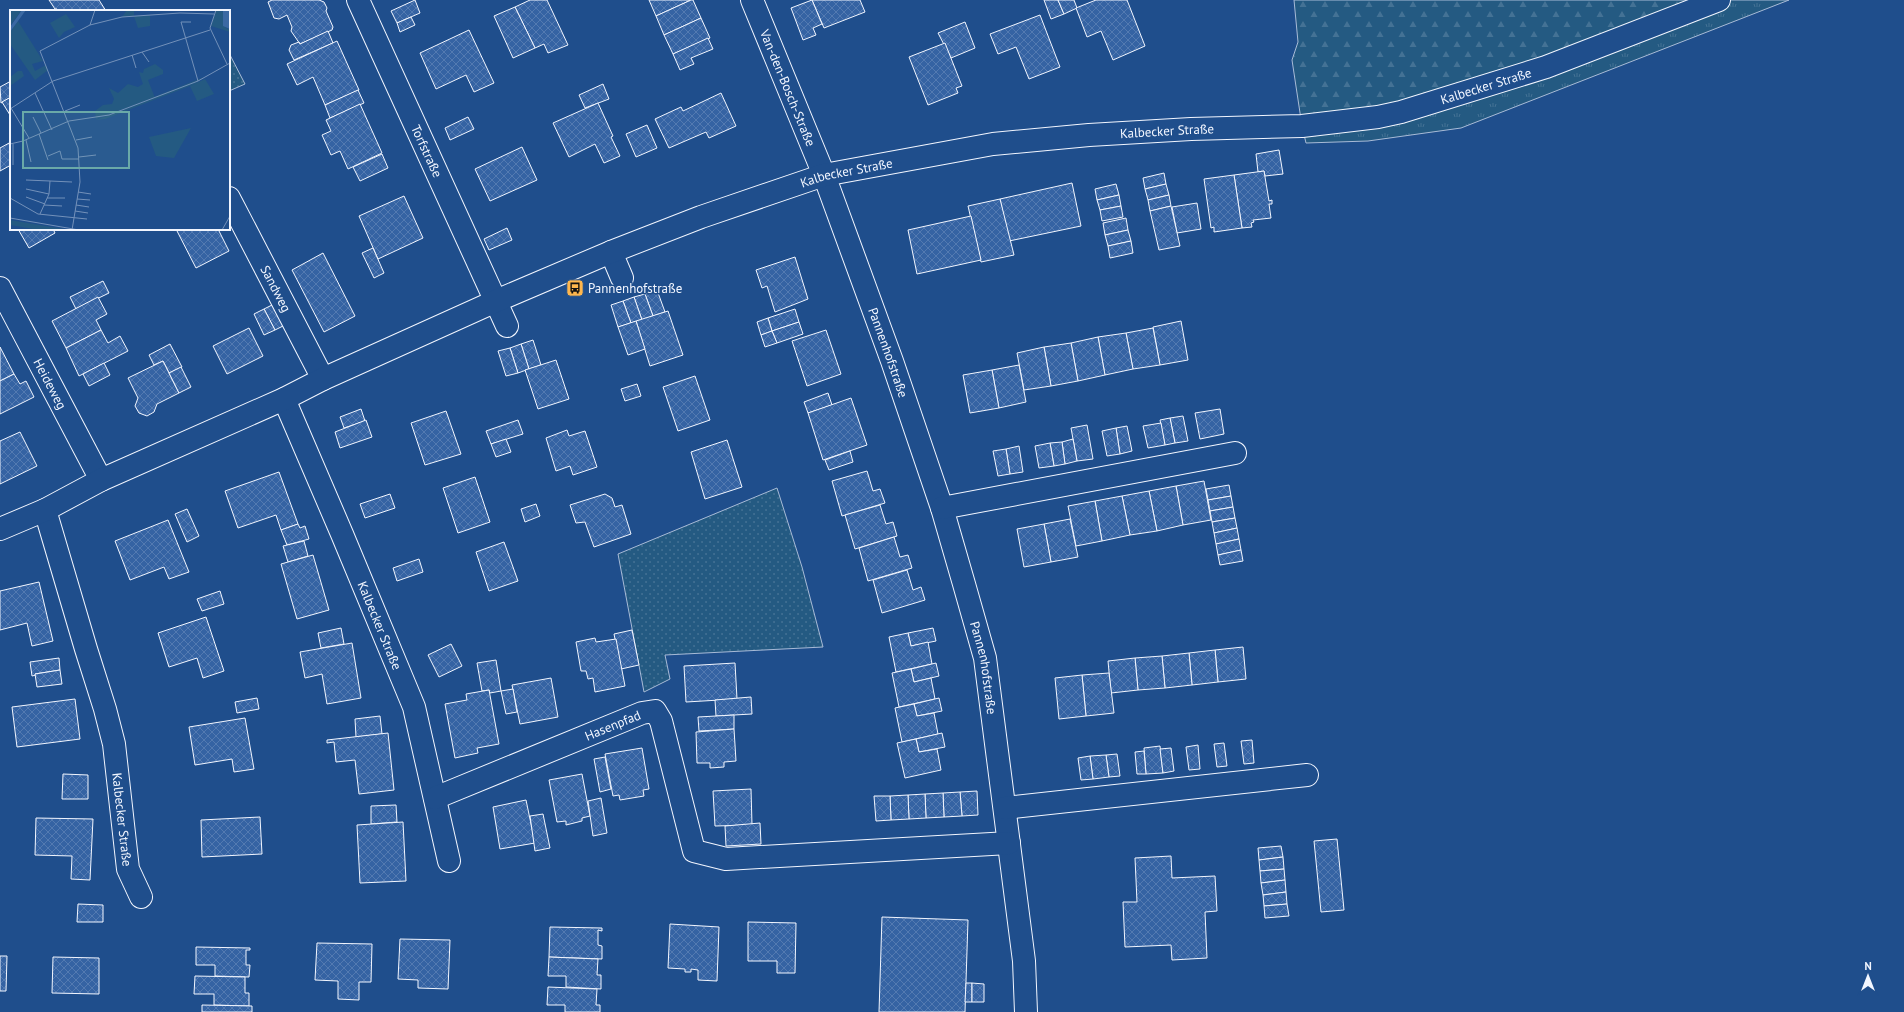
<svg xmlns="http://www.w3.org/2000/svg" width="1904" height="1012" viewBox="0 0 1904 1012" font-family="'PT Sans',sans-serif">
  <defs>
    <pattern id="grass-tufts" width="24" height="20" patternUnits="userSpaceOnUse"><rect width="24" height="20" fill="#245a82"/><path d="M3 7l-1-3M5 7V3M7 7l1-3M15 17l-1-3M17 17v-4M19 17l1-3" fill="none" stroke="#447295"/></pattern>
    <pattern id="forest-firs" width="22" height="20" patternUnits="userSpaceOnUse"><rect width="22" height="20" fill="#245a82"/><path d="M5 1l3.5 6h-7zM16 11l3.5 6h-7z" fill="#447295"/></pattern>
    <pattern id="park-dots" width="8" height="8" patternUnits="userSpaceOnUse"><rect width="8" height="8" fill="#245a82"/><path d="M2 2h.1M6 6h.1" fill="none" stroke="#447295" stroke-width="1.8" stroke-linecap="round"/></pattern>
    <pattern id="building-cross-hatch" width="8" height="8" patternUnits="userSpaceOnUse"><rect width="8" height="8" fill="#3563a3"/><path d="M0 0l8 8M0 8l8-8" fill="none" stroke="#537ab1"/></pattern>
  </defs>
  <rect width="100%" height="100%" fill="#1f4e8c"/>
  <path fill="url(#grass-tufts)" stroke="#a8bbd7" d="M1719,0H1789L1461,128L1368,141L1306,143L1302,126Z"/>
  <path fill="url(#forest-firs)" stroke="#a8bbd7" d="M1294,0H1719L1546,67L1302,126L1292,60L1298,42Z"/>
  <g fill="url(#park-dots)" stroke="#a8bbd7">
    <path d="M229,53L245,84L229,91Z"/>
    <path d="M777,488L802,567L823,647L665,655L670,679L644,692L618,554Z"/>
  </g>
  <g fill="url(#building-cross-hatch)" stroke="#f2f6ff">
    <path d="M49,0H99L106,11H58L57,9H55Z"/>
    <path d="M272,0H319L324,2L327,8L326,11L333,27L332,30L300,44L291,31L292,27L287,15L279,19L274,18L268,2Z"/>
    <path d="M415,0L420,13L397,23L391,11Z"/>
    <path d="M530,0H547L568,45L548,53L544,44L535,48L515,7Z"/>
    <path d="M649,0H691L656,16Z"/>
    <path d="M691,0H693L701,18L664,35L656,16Z"/>
    <path d="M812,0H860L865,12L824,28Z"/>
    <path d="M812,0L822,24L813,28L816,35L803,40L791,8Z"/>
    <path d="M1044,0H1058L1064,14L1051,19Z"/>
    <path d="M1058,0H1074L1077,8L1064,14Z"/>
    <path d="M1096,0H1127L1145,46L1113,60L1101,31L1087,37L1076,8Z"/>
    <path d="M515,7L535,48L513,58L494,16Z"/>
    <path d="M1040,15L1060,67L1029,79L1016,47L998,54L990,34Z"/>
    <path d="M411,17L415,25L400,32L397,23Z"/>
    <path d="M701,18L710,38L673,54L664,35Z"/>
    <path d="M965,22L975,48L951,58L938,33Z"/>
    <path d="M469,30L494,83L474,92L466,75L436,89L420,53Z"/>
    <path d="M328,31L333,43L294,60L289,50L291,45L299,42L300,44Z"/>
    <path d="M708,38L713,49L691,58L694,64L680,70L673,54Z"/>
    <path d="M337,41L359,90L325,105L313,77L297,85L287,64Z"/>
    <path d="M945,43L962,86L956,88L958,93L928,105L909,57Z"/>
    <path d="M11,81V97L1,103L0,87Z"/>
    <path d="M603,84L609,99L585,108L579,95Z"/>
    <path d="M358,90L364,103L330,118L325,105Z"/>
    <path d="M721,93L736,126L709,138L706,132L669,148L655,119L681,107L683,111Z"/>
    <path d="M11,97V114L10,115L2,102Z"/>
    <path d="M598,103L613,136L611,137L620,156L604,163L595,144L569,157L553,123Z"/>
    <path d="M360,104L382,153L348,169L340,151L331,155L322,135L331,131L326,120Z"/>
    <path d="M468,117L474,129L450,140L445,128Z"/>
    <path d="M647,125L657,148L636,157L626,134Z"/>
    <path d="M11,142V165L0,171V148Z"/>
    <path d="M522,147L537,180L490,201L475,169Z"/>
    <path d="M1279,150L1283,174L1265,176L1264,171L1258,172L1256,154Z"/>
    <path d="M382,154L388,168L360,181L353,167Z"/>
    <path d="M1264,171L1269,201L1272,200V204H1269L1271,218L1253,220L1254,222L1251,223L1252,227L1242,228L1234,175Z"/>
    <path d="M1164,173L1166,184L1145,189L1143,178Z"/>
    <path d="M1234,175L1242,228L1214,232V227L1211,228L1204,179Z"/>
    <path d="M1072,183L1081,226L1009,241L1000,199Z"/>
    <path d="M1116,184L1119,195L1097,200L1095,189Z"/>
    <path d="M1166,184L1169,195L1148,200L1145,189Z"/>
    <path d="M1119,195L1121,206L1100,210L1097,200Z"/>
    <path d="M1169,195L1171,206L1150,211L1148,200Z"/>
    <path d="M404,196L423,238L378,259L359,216Z"/>
    <path d="M1000,199L1014,255L981,262L968,206Z"/>
    <path d="M1197,203L1201,229L1177,233L1172,207Z"/>
    <path d="M1121,206L1123,217L1102,221L1100,210Z"/>
    <path d="M1171,206L1180,246L1159,250L1150,211Z"/>
    <path d="M971,216L981,260L917,274L908,230Z"/>
    <path d="M1126,218L1128,230L1105,235L1103,223Z"/>
    <path d="M507,228L512,240L489,250L484,239Z"/>
    <path d="M18,229H53L55,233L29,248Z"/>
    <path d="M176,229H218L229,251L196,268Z"/>
    <path d="M1128,230L1131,241L1108,246L1105,235Z"/>
    <path d="M1131,241L1133,253L1110,258L1108,246Z"/>
    <path d="M373,248L384,273L374,278L362,253Z"/>
    <path d="M323,253L355,316L324,332L292,270Z"/>
    <path d="M795,257L808,299L775,312L767,286L762,288L756,270Z"/>
    <path d="M103,281L109,293L76,309L70,297Z"/>
    <path d="M657,290L665,312L653,316L645,294Z"/>
    <path d="M645,294L653,316L642,320L634,297Z"/>
    <path d="M98,297L107,314L96,320L101,330L66,348L52,321Z"/>
    <path d="M634,297L642,320L631,323L623,301Z"/>
    <path d="M623,301L631,323L618,327L611,305Z"/>
    <path d="M274,304L285,325L275,330L264,309Z"/>
    <path d="M264,309L275,330L264,335L254,314Z"/>
    <path d="M795,309L799,322L772,331L768,318Z"/>
    <path d="M668,311L683,355L650,366L636,321Z"/>
    <path d="M768,318L772,331L761,335L757,322Z"/>
    <path d="M636,321L645,349L628,355L618,327Z"/>
    <path d="M1181,321L1188,360L1160,365L1153,327Z"/>
    <path d="M799,322L803,334L777,343L772,331Z"/>
    <path d="M249,328L263,356L227,374L213,346Z"/>
    <path d="M1153,328L1160,365L1133,369L1126,333Z"/>
    <path d="M101,330L108,343L120,336L128,351L79,376L66,348Z"/>
    <path d="M826,330L841,374L807,386L792,341Z"/>
    <path d="M772,331L777,343L765,347L761,335Z"/>
    <path d="M1126,333L1133,369L1105,375L1098,337Z"/>
    <path d="M1098,337L1105,375L1078,381L1071,343Z"/>
    <path d="M533,340L541,365L529,369L521,344Z"/>
    <path d="M1071,343L1078,381L1051,386L1044,347Z"/>
    <path d="M170,344L182,367L169,373L163,361L154,365L149,355Z"/>
    <path d="M521,344L529,369L518,373L510,348Z"/>
    <path d="M0,347L14,374L0,381Z"/>
    <path d="M1044,347L1051,386L1024,390L1017,353Z"/>
    <path d="M510,348L518,373L506,376L498,351Z"/>
    <path d="M556,360L569,399L538,409L525,370Z"/>
    <path d="M163,361L179,393L157,404L154,412L147,416L139,413L135,406L138,398L128,378Z"/>
    <path d="M104,363L110,375L89,386L83,374Z"/>
    <path d="M1019,365L1026,402L999,408L992,370Z"/>
    <path d="M181,367L191,387L179,393L169,373Z"/>
    <path d="M992,370L999,408L970,413L963,375Z"/>
    <path d="M14,374L20,384L26,381L34,397L0,414V381Z"/>
    <path d="M695,376L710,420L678,431L663,387Z"/>
    <path d="M637,384L641,396L625,401L621,389Z"/>
    <path d="M828,393L832,405L808,413L804,402Z"/>
    <path d="M851,398L867,445L823,460L808,413Z"/>
    <path d="M361,409L365,421L344,428L340,417Z"/>
    <path d="M1220,409L1224,434L1200,439L1195,413Z"/>
    <path d="M446,411L461,454L425,465L411,423Z"/>
    <path d="M1183,416L1188,441L1175,443L1170,418Z"/>
    <path d="M1170,418L1175,443L1165,445L1160,420Z"/>
    <path d="M366,420L372,437L340,448L335,432Z"/>
    <path d="M518,420L523,434L491,444L486,431Z"/>
    <path d="M1161,423L1165,445L1148,448L1143,426Z"/>
    <path d="M1087,425L1093,459L1077,461L1071,428Z"/>
    <path d="M1127,426L1132,451L1120,454L1116,428Z"/>
    <path d="M1116,428L1120,454L1107,456L1102,431Z"/>
    <path d="M567,430L569,436L585,431L597,467L573,475L570,466L556,471L546,438Z"/>
    <path d="M20,432L37,466L0,484V441Z"/>
    <path d="M506,439L511,452L496,457L491,444Z"/>
    <path d="M1073,439L1077,461L1065,464L1062,442Z"/>
    <path d="M727,440L742,487L705,499L691,452Z"/>
    <path d="M1062,442L1065,464L1054,466L1050,443Z"/>
    <path d="M1050,443L1054,466L1039,468L1035,446Z"/>
    <path d="M1019,446L1023,472L1010,474L1006,449Z"/>
    <path d="M1006,449L1010,474L998,476L993,451Z"/>
    <path d="M850,451L853,462L829,470L825,460Z"/>
    <path d="M867,471L873,491L880,489L885,503L842,516L832,481Z"/>
    <path d="M279,472L298,524L281,530L276,515L238,528L225,491Z"/>
    <path d="M475,477L490,522L458,533L443,488Z"/>
    <path d="M1204,481L1211,520L1183,525L1176,486Z"/>
    <path d="M1229,485L1231,496L1208,500L1206,489Z"/>
    <path d="M1176,486L1183,525L1157,531L1149,491Z"/>
    <path d="M1149,491L1157,531L1130,535L1122,496Z"/>
    <path d="M390,494L395,508L365,518L360,504Z"/>
    <path d="M605,494L612,498L615,507L622,505L631,534L594,547L585,522L576,523L570,505Z"/>
    <path d="M1122,496L1130,535L1102,541L1095,501Z"/>
    <path d="M1231,496L1233,507L1210,511L1208,500Z"/>
    <path d="M1095,501L1102,541L1076,546L1068,506Z"/>
    <path d="M536,504L540,516L525,522L521,509Z"/>
    <path d="M880,505L886,524L893,522L897,536L855,549L845,515Z"/>
    <path d="M1233,507L1235,518L1212,522L1210,511Z"/>
    <path d="M187,509L199,536L187,542L175,514Z"/>
    <path d="M1235,518L1237,528L1214,533L1212,522Z"/>
    <path d="M1070,519L1078,557L1051,562L1044,524Z"/>
    <path d="M168,520L189,572L169,579L164,567L130,580L115,541Z"/>
    <path d="M298,524L300,528L305,526L309,539L287,545L281,530Z"/>
    <path d="M1044,524L1051,562L1024,567L1017,529Z"/>
    <path d="M1237,528L1239,539L1216,544L1214,533Z"/>
    <path d="M894,537L900,557L908,555L912,568L868,581L859,548Z"/>
    <path d="M1239,539L1241,550L1218,555L1216,544Z"/>
    <path d="M304,541L308,556L288,562L283,546Z"/>
    <path d="M504,542L518,581L489,591L476,552Z"/>
    <path d="M1241,550L1243,561L1220,565L1218,555Z"/>
    <path d="M313,555L329,610L297,619L281,564Z"/>
    <path d="M419,559L423,572L397,581L393,568Z"/>
    <path d="M907,570L913,590L921,587L925,600L882,613L873,580Z"/>
    <path d="M39,582L53,641L32,646L27,623L0,630V591Z"/>
    <path d="M220,591L224,604L202,611L197,599Z"/>
    <path d="M206,617L224,671L203,678L197,658L169,667L158,633Z"/>
    <path d="M341,628L344,644L321,648L318,633Z"/>
    <path d="M933,628L936,641L911,646L908,633Z"/>
    <path d="M632,630L639,665L621,669L614,634Z"/>
    <path d="M908,633L911,646L928,642L932,664L896,672L889,637Z"/>
    <path d="M595,638L596,642L616,639L625,686L595,692L593,678L588,679L586,671H581L576,642Z"/>
    <path d="M352,643L361,698L327,704L322,674L305,678L300,652Z"/>
    <path d="M451,644L462,666L439,677L428,655Z"/>
    <path d="M1243,647L1246,679L1218,682L1215,650Z"/>
    <path d="M1215,650L1218,682L1192,685L1189,653Z"/>
    <path d="M1189,653L1192,685L1165,688L1162,656Z"/>
    <path d="M1162,656L1165,688L1138,690L1135,658Z"/>
    <path d="M59,658L60,670L35,674L36,675L32,676L30,662Z"/>
    <path d="M1135,658L1138,690L1111,693L1108,661Z"/>
    <path d="M496,660L501,691L490,693L489,690L482,691L477,663Z"/>
    <path d="M735,663L737,699L686,702L684,666Z"/>
    <path d="M936,663L939,676L914,682L911,669Z"/>
    <path d="M911,669L914,682L931,678L935,699L899,707L892,673Z"/>
    <path d="M60,670L62,684L37,687L35,674Z"/>
    <path d="M1109,673L1114,713L1086,716L1082,675Z"/>
    <path d="M1082,675L1086,716L1059,719L1055,678Z"/>
    <path d="M551,678L558,717L520,724L512,685Z"/>
    <path d="M513,689L517,712L506,714L501,691Z"/>
    <path d="M489,690L499,744L477,748L478,753L455,758L445,704L467,700L466,694Z"/>
    <path d="M751,697L752,714L716,716L715,700Z"/>
    <path d="M257,698L259,709L237,713L235,702Z"/>
    <path d="M939,698L942,711L917,716L914,704Z"/>
    <path d="M75,699L80,739L17,747L12,707Z"/>
    <path d="M914,704L917,716L934,713L938,734L902,742L895,708Z"/>
    <path d="M734,715V729L699,731L698,717Z"/>
    <path d="M380,716L382,734L356,737L355,719Z"/>
    <path d="M245,718L254,769L234,772L232,759L195,765L189,727Z"/>
    <path d="M734,729L736,761L724,762V767L710,768V763H697L696,732Z"/>
    <path d="M388,733L394,790L359,794L355,760L336,762L334,742L327,743V740Z"/>
    <path d="M942,733L945,747L919,752L916,739Z"/>
    <path d="M916,739L919,752L937,749L941,770L905,778L897,743Z"/>
    <path d="M1252,740L1254,763L1244,764L1241,741Z"/>
    <path d="M1224,743L1227,766L1217,767L1214,744Z"/>
    <path d="M1198,745L1200,769L1189,770L1186,747Z"/>
    <path d="M1160,746L1163,773L1146,774L1144,748Z"/>
    <path d="M642,748L649,789L643,790L644,796L620,800L619,795L613,796L605,754Z"/>
    <path d="M1171,748L1174,771L1163,773L1160,749Z"/>
    <path d="M1144,751L1146,774H1137L1135,752Z"/>
    <path d="M1117,754L1120,776L1109,777L1106,755Z"/>
    <path d="M1106,755L1109,777L1093,779L1090,756Z"/>
    <path d="M1090,756L1093,779L1081,780L1078,758Z"/>
    <path d="M605,757L611,789L600,792L594,759Z"/>
    <path d="M63,774L88,775V799H62Z"/>
    <path d="M582,774L590,816L582,818V821L566,825V821L557,822L549,780Z"/>
    <path d="M751,789L752,825L715,826L713,791Z"/>
    <path d="M977,791L978,815L962,816L960,792Z"/>
    <path d="M960,792L962,816L944,817L943,793Z"/>
    <path d="M943,793L944,817L926,818L925,794Z"/>
    <path d="M925,794L926,818L909,819L908,795Z"/>
    <path d="M908,795L909,819L891,820L890,796Z"/>
    <path d="M874,796H890L891,820L876,821Z"/>
    <path d="M601,798L607,833L593,836L588,801Z"/>
    <path d="M526,800L535,843L500,849L493,807Z"/>
    <path d="M396,805L397,822L371,824V806Z"/>
    <path d="M543,814L550,848L535,851L530,816Z"/>
    <path d="M260,817L262,854L202,857L201,820Z"/>
    <path d="M36,818L93,819L90,880L71,879L72,856L35,855Z"/>
    <path d="M403,822L406,881L360,883L357,825Z"/>
    <path d="M760,823L761,844L726,846L725,826Z"/>
    <path d="M1337,839L1344,910L1321,912L1314,841Z"/>
    <path d="M1281,846L1283,857L1259,860L1258,848Z"/>
    <path d="M1171,856L1172,878L1215,876L1217,911L1205,912L1207,958L1172,960L1171,945L1125,947L1123,902H1137L1135,858Z"/>
    <path d="M1283,857L1284,869L1260,871L1259,860Z"/>
    <path d="M1284,869L1285,880L1261,883L1260,871Z"/>
    <path d="M1285,880L1286,892L1263,895L1261,883Z"/>
    <path d="M1286,892L1287,904L1264,906L1263,895Z"/>
    <path d="M78,904L103,905V922H77Z"/>
    <path d="M1287,904L1289,916L1265,918L1264,906Z"/>
    <path d="M882,917L968,920L965,1012H879Z"/>
    <path d="M748,922L796,923L795,973H777V961H748Z"/>
    <path d="M670,924L719,927L717,981L698,980V970L691,969V972H685V969L668,968Z"/>
    <path d="M550,927L602,928V931L598,930V945L602,946V959L549,957Z"/>
    <path d="M400,939L450,940L448,989L418,988V980L398,979Z"/>
    <path d="M317,943L372,944L371,982H359V1000L338,999V981L315,980Z"/>
    <path d="M196,947L250,948V950H246V965H250L249,977L215,976V965H196Z"/>
    <path d="M0,956H7L6,991H0Z"/>
    <path d="M53,957L99,958V994L52,993Z"/>
    <path d="M549,957L598,959L597,975H601V989L566,987V976H548Z"/>
    <path d="M195,976L245,977V993H249V1006L214,1005V994H194Z"/>
    <path d="M966,983H972V1002H965Z"/>
    <path d="M972,983L984,984V1002H972Z"/>
    <path d="M548,987L597,989L596,1005H600V1012H565V1005H547Z"/>
    <path d="M202,1005L252,1006V1012H202Z"/>
  </g>
  <g fill="none" stroke-linecap="round" stroke-linejoin="round">
    <defs>
      <g id="minor">
        <path id="s1" d="M358,0L507,326"/>
        <path id="s2" d="M752,0L824,175L892,361L942,508L964,584L985,658L1024,961L1026,1012"/>
        <path id="s3" d="M229,198L323,379"/>
        <path d="M611,252L622,278"/>
        <path id="s4" d="M0,288L101,480"/>
        <path id="s5" d="M284,399L342,534L414,707L449,861"/>
        <path d="M942,508L1235,453"/>
        <path id="s6" d="M45,510L86,649L105,709L114,744L128,869L141,897"/>
        <path id="s7" d="M0,529L45,510L101,480L284,399L323,379L496,301L611,252L701,217L824,175L993,144L1089,135L1191,129L1302,126L1378,117L1401,112L1546,67L1719,0"/>
        <path id="s8" d="M435,798L642,713L655,711L661,721L694,851L726,859L1009,843"/>
        <path d="M1005,808L1307,775"/>
      </g>
    </defs>
    <use href="#minor" stroke="#f2f6ff" stroke-width="24"/>
    <use href="#minor" stroke="#1f4e8c" stroke-width="22"/>
  </g>
  <defs>
    <symbol id="bus-square" viewBox="-11 -11 22 22"><rect x="-9" y="-9" width="18" height="18" rx="4" fill="#ffb74d" stroke="#1f4e8c"/><path d="M-5-6H5V4H4V6H2V4H-2V6H-4V4H-5ZM-3.5-4V0h7V-4ZM-3.5 1.2v1.5H-2V1.2ZM2 1.2v1.5H3.5V1.2Z" fill="#111"/></symbol>
  </defs>
  <g fill-rule="evenodd">
    <use href="#bus-square" x="565" y="278" width="20" height="20"/>
  </g>
  <g text-anchor="middle" dominant-baseline="central" stroke-width="3" stroke-linejoin="round" paint-order="stroke">
    <g font-size="13" fill="#f2f6ff" stroke="#1f4e8c">
      <text stroke="none"><textPath href="#s7" startOffset="1568">Kalbecker Straße</textPath></text>
      <text stroke="none"><textPath href="#s2" startOffset="95">Van-den-Bosch-Straße</textPath></text>
      <text stroke="none"><textPath href="#s7" startOffset="1244">Kalbecker Straße</textPath></text>
      <text stroke="none"><textPath href="#s1" startOffset="166">Torfstraße</textPath></text>
      <text stroke="none"><textPath href="#s7" startOffset="920">Kalbecker Straße</textPath></text>
      <text stroke="none"><textPath href="#s3" startOffset="102">Sandweg</textPath></text>
      <text stroke="none"><textPath href="#s2" startOffset="378">Pannenhofstraße</textPath></text>
      <text stroke="none"><textPath href="#s4" startOffset="108">Heideweg</textPath></text>
      <text stroke="none"><textPath href="#s5" startOffset="246">Kalbecker Straße</textPath></text>
      <text stroke="none"><textPath href="#s2" startOffset="708">Pannenhofstraße</textPath></text>
      <text stroke="none"><textPath href="#s8" startOffset="192">Hasenpfad</textPath></text>
      <text stroke="none"><textPath href="#s6" startOffset="320">Kalbecker Straße</textPath></text>
    </g>
    <g font-size="13" fill="#f2f6ff" stroke="#1f4e8c" text-anchor="start">
      <text x="588" y="288">Pannenhofstraße</text>
    </g>
  </g>
  <g transform="translate(10 10)">
    <rect width="220" height="220" fill="#1f4e8c"/>
    <path d="M0,0H12L0,16ZM8,11L33,51L22,54L25,61L36,55L38,60L25,70L0,34V22ZM194,67L185,74L95,109L86,110ZM181,118L164,148L146,146L139,127ZM0,210L60,220H29L6,216L0,215Z" fill="#245a82"/>
    <path d="M117,0H124V6L140,5V16L128,18L124,6L112,7ZM206,0L214,2L216,18L220,19V22L201,16ZM56,4L65,17L54,22L49,28L40,13ZM145,54L153,60V64L138,70L145,88L86,109L85,101L93,95L102,94L104,89L99,78L108,83L118,74L128,77L133,74L129,62L133,63L134,59ZM8,61H12L14,66L0,76V67ZM195,69L204,84L187,91L180,76Z" fill="#245a82"/>
    <path d="M12,0H16L0,22V17ZM213,0H220V19L213,16Z" fill="#3b69a3"/>
    <path fill="none" stroke="#7391ba" stroke-width="1" d="M206,0L200,18L217,54M181,12H171L188,71M80,15L85,0M132,42L139,52M122,45L126,58M25,83L42,120M1,98L19,128M0,99L43,71L200,20M55,101L70,95M23,107L31,123M29,124L38,150M16,130L21,152M66,130L82,127M0,134L13,131L59,111L99,105L188,71L220,53M3,134V155M38,146L50,141L52,149H69M69,147L86,145M16,170L40,171L39,184L30,204M40,171L62,172M16,179L39,184M68,182L81,184M16,187L35,194M0,188L28,204L77,209M37,188H55M67,189L80,190M34,195L52,196M66,195L79,197M65,201L78,203M0,208L69,220M62,220L70,172L68,138L30,41L80,15L112,7L170,3L204,4M212,220L220,206"/>
    <path fill="#6aa9a8" fill-opacity="0.15" stroke="#6aa9a8" stroke-width="2" d="M13,102H119V158H13Z"/>
    <rect width="220" height="220" fill="none" stroke="#f2f6ff" stroke-width="2"/>
  </g>
  <g transform="translate(1868 976)" stroke="#1f4e8c" stroke-width="3" paint-order="stroke">
  <path d="M0-3L7 15L0 10L-7 15Z" fill="#f2f6ff"/>
  <text y="-6" font-size="11" font-weight="bold" text-anchor="middle" fill="#f2f6ff">N</text>
  </g>
</svg>
